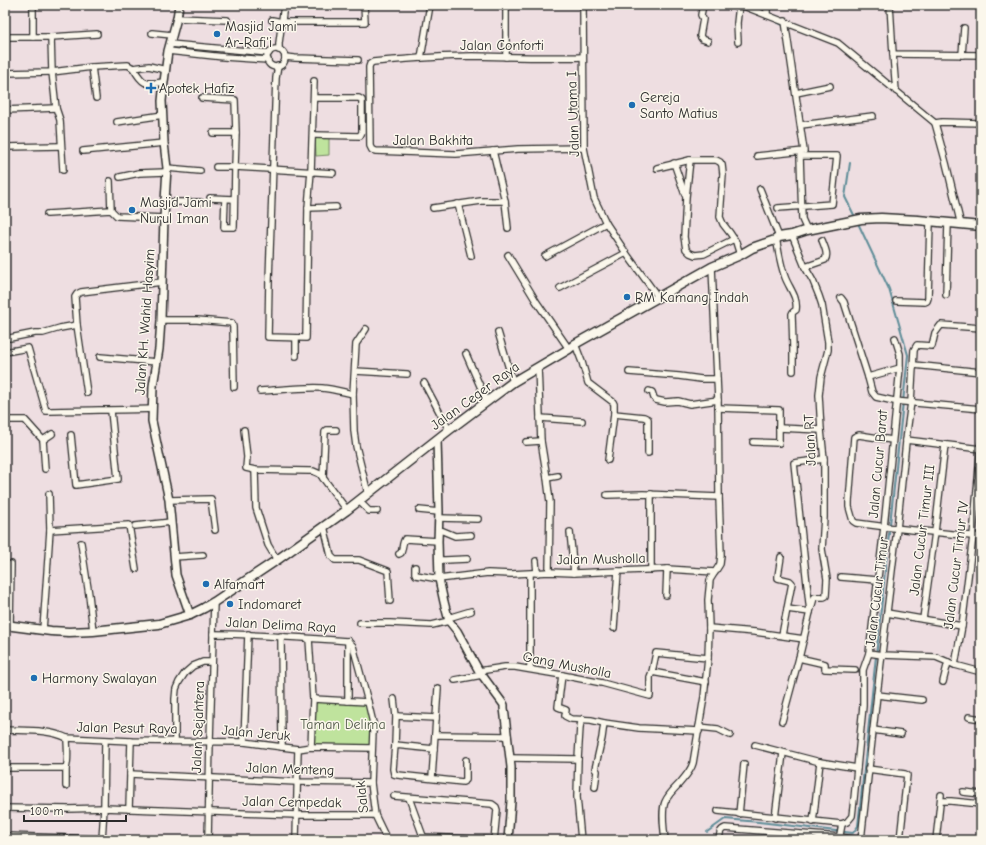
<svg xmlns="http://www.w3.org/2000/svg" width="986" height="845" viewBox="0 0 986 845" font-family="'Comic Neue',sans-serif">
  <rect width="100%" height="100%" fill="#eedee1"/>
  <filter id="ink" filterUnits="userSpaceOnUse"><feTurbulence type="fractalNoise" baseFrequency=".025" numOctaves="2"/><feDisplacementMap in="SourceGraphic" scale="8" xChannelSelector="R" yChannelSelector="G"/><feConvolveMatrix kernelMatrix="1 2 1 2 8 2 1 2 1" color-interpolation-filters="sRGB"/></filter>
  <g filter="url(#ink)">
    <g fill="#bfe39d" stroke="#758764">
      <path d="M315,137H329V155L316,156Z"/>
      <path d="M313,699L368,702L371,715L372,748L311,747Z"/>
    </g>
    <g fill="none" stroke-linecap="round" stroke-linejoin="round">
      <g stroke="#5f8d98" stroke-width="2">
        <path d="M762,11L763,5"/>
        <path d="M775,21L783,25"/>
        <path d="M850,163L845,197L855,217"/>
        <path d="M707,832L725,819L759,822L853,833L858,826L908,355L889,289L857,221"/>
      </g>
      <defs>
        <g id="minor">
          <path d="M33,5V37"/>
          <path d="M506,5V57"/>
          <path d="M583,5L584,148L594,198L606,223L626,253L658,297"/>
          <path d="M703,5L701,15L703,19L700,36L702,39L708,41"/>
          <path d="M741,5L838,43L935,123L946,163L961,225"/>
          <path d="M890,5L893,54L981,55"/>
          <path d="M767,15V5"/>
          <path d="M177,18L227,20"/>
          <path d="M272,20L282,22H365L364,5"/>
          <path d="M152,33L172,35"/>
          <path d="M5,37H51L97,34"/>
          <path d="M51,37L52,72L56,108L60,120L63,170"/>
          <path d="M738,42L737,23L739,5"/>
          <path d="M170,44L269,53"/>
          <circle cx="276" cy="58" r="9"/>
          <path d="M279,50V43L284,5"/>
          <path d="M168,51L224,57L268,60"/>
          <path d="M893,54L896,91"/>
          <path d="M962,55L964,28"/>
          <path d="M285,57L295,58L358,60"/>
          <path d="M583,57C546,58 509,57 472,56C439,56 406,59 373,62L370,64L369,67L370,146L372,150L376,151L456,154L518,149L584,148"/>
          <path d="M421,58L430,5"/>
          <path d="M278,66L276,78L269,280L268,337L306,338L308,208L311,171L314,81"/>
          <path d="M92,67L96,98"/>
          <path d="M133,68C144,85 144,85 164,82"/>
          <path d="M5,73L52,72L92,67L128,65L133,68L149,66L166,70"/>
          <path d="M796,93L830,86"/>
          <path d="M202,98L235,100L236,133L235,167H216"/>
          <path d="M5,110L56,108"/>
          <path d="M117,122L163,115"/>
          <path d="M935,123L942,122L981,123"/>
          <path d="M801,125L873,116"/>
          <path d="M213,133H236"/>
          <path d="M313,135L360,136L362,132V100L359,98H314"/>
          <path d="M5,147L61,146"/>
          <path d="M83,151L164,143"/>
          <path d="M493,151L505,201L508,228"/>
          <path d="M757,156L804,151L785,21"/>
          <path d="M690,160L686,197L684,237L686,249L690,253L695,255L704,254L734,239"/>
          <path d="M674,163L685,195"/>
          <path d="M167,168L200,171"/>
          <path d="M657,168L690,160H716L720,162L722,165L723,174L720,217L723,224L730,233L736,242L740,255"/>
          <path d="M120,177L139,173L166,172"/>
          <path d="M110,181L111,210"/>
          <path d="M760,189L779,237"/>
          <path d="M210,198L234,199"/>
          <path d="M225,199L224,227H234L235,167L333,173"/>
          <path d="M165,202H200"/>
          <path d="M458,204L471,256"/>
          <path d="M308,208L336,207"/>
          <path d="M433,208L481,201H505"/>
          <path d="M778,208L832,204L837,156H800L802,219L807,230"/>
          <path d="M47,214L111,210L117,216L164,218"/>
          <path d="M775,240L777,243C779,255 781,266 785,277C789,288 798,297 796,310L793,312L792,314L793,348V371"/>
          <path d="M508,255L536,301L569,349"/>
          <path d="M545,256L606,223"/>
          <path d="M805,267L825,260C829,254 824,246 822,240"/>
          <path d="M560,288L626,253"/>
          <path d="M946,295L948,223"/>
          <path d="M841,298L844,302L868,377L872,392L876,397L894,401L981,409"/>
          <path d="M896,301L925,302L927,301L928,298L930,222"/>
          <path d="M161,320H197L232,323L233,327L234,387"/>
          <path d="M366,329L356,344L353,394L354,431L356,446L368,494"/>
          <path d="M498,332L513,382"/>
          <path d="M10,338L35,333H43L60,328L77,325"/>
          <path d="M575,344L582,362L588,383L613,402L614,404V414L644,417L648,419V453"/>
          <path d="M5,352L28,348L46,411C81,410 117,410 152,409"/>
          <path d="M466,354L487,402"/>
          <path d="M296,356V338"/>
          <path d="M100,357L157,362"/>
          <path d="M914,365L981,372"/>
          <path d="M538,367L541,441L547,478L550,502L549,572"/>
          <path d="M355,371L407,374"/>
          <path d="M629,372L679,376L701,379H717"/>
          <path d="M868,377L900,368"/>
          <path d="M424,383L449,430"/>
          <path d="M260,391C281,390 301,387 322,388C333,389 343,392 353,394"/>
          <path d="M649,391L652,392L654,398L656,400L665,402L678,401L690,404L718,400"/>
          <path d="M87,393L77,325L75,297L77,294L81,292L162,282"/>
          <path d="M718,408L779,410V443L753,442"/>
          <path d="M5,413L7,420"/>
          <path d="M540,418L582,421"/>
          <path d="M7,420H25L43,440L45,469"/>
          <path d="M779,428L821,430"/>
          <path d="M244,430L247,457L246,468L255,470L309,471H313L320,474L347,510"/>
          <path d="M71,435L76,485L118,479L111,411"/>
          <path d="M43,440L52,434"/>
          <path d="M892,440L859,435L854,437L849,502V507L853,521L856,523L894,528L981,537"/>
          <path d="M906,440L981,449"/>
          <path d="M526,442L541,441"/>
          <path d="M608,460L614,414"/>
          <path d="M255,470L256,508L268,545L277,560"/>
          <path d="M323,478L325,432L327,430H336"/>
          <path d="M547,478L558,476"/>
          <path d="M607,495L643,494L719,497"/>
          <path d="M169,500L211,499L215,530"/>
          <path d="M359,501L369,511H377"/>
          <path d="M419,510L439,512"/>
          <path d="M439,518L478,519"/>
          <path d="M135,526L171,522"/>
          <path d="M324,526L331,556L335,560H359L388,571L390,601"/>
          <path d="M50,530L129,525L136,569"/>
          <path d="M438,530L443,531L455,536L471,535"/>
          <path d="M570,532L574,573"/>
          <path d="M81,543L89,595L93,631"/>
          <path d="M399,554L401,553C403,548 402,543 405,539L438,541"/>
          <path d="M174,557L203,555"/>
          <path d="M781,557L778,576V578L790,581L792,583L782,635"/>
          <path d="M439,560H445L467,559"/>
          <path d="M536,561L537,573"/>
          <path d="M415,567V573L416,575L439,579L488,573L511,574L549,572L574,573L667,569L715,572"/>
          <path d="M651,570V494"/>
          <path d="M530,574V669"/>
          <path d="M841,577L877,580"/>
          <path d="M666,595L667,569"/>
          <path d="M787,609L810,612L794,463L824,459"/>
          <path d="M887,613L962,626"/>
          <path d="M448,618L471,611"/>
          <path d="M923,619L935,532L945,445"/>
          <path d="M360,623H390L432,625L449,621"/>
          <path d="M10,626L11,564"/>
          <path d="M614,628L618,571"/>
          <path d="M709,628L755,632L804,639"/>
          <path d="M43,630L50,530L49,494"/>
          <path d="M213,634C258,634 303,638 348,641"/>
          <path d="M281,636L282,747"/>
          <path d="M309,639L313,699L311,747"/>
          <path d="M348,641L353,646L368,702L373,723V731L371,783L375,815L387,840"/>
          <path d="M348,641V701"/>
          <path d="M869,653L882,655L936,657L955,665L981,672"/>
          <path d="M799,658L825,664V669H826L855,670"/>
          <path d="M955,665L962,626L973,536L981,444"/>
          <path d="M479,671L505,667H515L562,675L602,683L650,696V677L652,672L706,682"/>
          <path d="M652,672L656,653L708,658"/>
          <path d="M562,675L558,707L566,710L565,716L571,719L591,720L604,723L639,728L699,731"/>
          <path d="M455,680L482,675"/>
          <path d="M943,682L948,662"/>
          <path d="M877,695L922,700"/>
          <path d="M313,699L368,702"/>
          <path d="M394,699L396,716"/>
          <path d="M969,717L981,719"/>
          <path d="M782,721L799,658L810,612L814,598L815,597H824L826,596L827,579L822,549L824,517V459L821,430L819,395L821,377L828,350V342L822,305L819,296L813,281L805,267L792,235"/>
          <path d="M699,727L718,729L730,735"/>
          <path d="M5,730C26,731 48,729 67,738L131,741L244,742L298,749L311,747L372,748"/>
          <path d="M873,730L901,734"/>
          <path d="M435,735L508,736"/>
          <path d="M175,741V699L176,689L179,682L185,673L193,666L203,662H212"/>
          <path d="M244,742L248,634"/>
          <path d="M395,745L396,716L436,718"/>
          <path d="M755,745L820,762L857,768"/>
          <path d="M434,749L395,745L393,769L394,774L398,775L463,782L466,780V760"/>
          <path d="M510,758L578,759"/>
          <path d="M5,768H66C69,760 67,747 67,738"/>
          <path d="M66,768V786"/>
          <path d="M868,769L905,774L907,775L900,840"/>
          <path d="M130,774L297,782L371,783"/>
          <path d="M432,778L438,688"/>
          <path d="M595,787L597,771L595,769L602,738L604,723"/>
          <path d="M963,792L981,794"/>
          <path d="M394,796L492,804L496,807L497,810L494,840"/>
          <path d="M409,798L424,839"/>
          <path d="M941,801H951L981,804"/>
          <path d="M5,808L68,809L104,808L297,815H375"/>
          <path d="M129,809L131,741"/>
          <path d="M718,811L841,824L847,822L852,816L854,799L863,706V670L869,653L884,527L900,368V354L895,338"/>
          <path d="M739,814L744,764"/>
          <path d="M775,818L783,753"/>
          <path d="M813,822L820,762"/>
          <path d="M5,836L132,840"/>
          <path d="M423,837L494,840"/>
          <path d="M102,840L104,808L105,740"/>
          <path d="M208,840L210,741L214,602"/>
          <path d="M296,840L298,749"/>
          <path d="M581,840L577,797L578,759L580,727L581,722L583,719"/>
          <path d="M665,840C664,829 661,812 665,802C668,795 674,789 679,784C684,778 691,771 693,763L704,697L708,658L709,628L708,600L710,580L720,564L721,555L719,497L718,400L712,267"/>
          <path d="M719,840C720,835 719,830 725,828L840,837L860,840"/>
          <path d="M839,840L842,824"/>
          <path d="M861,840L877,695L897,529L907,432L911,402L914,350L917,345L932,346L935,333L941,325L981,328"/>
          <path d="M936,840L941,795"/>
        </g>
        <g id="tertiary">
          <path d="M179,5L177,18L168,51L164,82L162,101L164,143L167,168L164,218L161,320L159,349L153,386L152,421L169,500L176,575L190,615"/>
          <path d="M437,440L439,512L438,541L439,579L444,602L449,621L457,631L479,671L504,705V708L511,767V801L508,840"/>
        </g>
        <path id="secondary" d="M5,625L51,631L69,632L93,631L159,624L190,615L204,608L214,602L277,560L347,510L449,430L513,382L569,349L575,344L712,267L740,255L752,248L775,240L779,237L792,235L807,230L861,219L881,218L918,220L981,226"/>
      </defs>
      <use href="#minor" stroke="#2b2b2b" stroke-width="8"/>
      <use href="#tertiary" stroke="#2b2b2b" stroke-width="10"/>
      <use href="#secondary" stroke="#2b2b2b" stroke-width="11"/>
      <use href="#minor" stroke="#fbf7ec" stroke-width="5.5"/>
      <use href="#tertiary" stroke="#fbf7ec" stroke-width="7"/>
      <use href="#secondary" stroke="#fbf7ec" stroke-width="8"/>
    </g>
  </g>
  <g fill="#1f6fb2" stroke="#fbf7ec" stroke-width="1.5">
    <circle cx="217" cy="34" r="4"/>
    <path d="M149 82h4v4h4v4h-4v4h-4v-4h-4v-4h4z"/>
    <circle cx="632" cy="105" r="4"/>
    <circle cx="132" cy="210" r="4"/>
    <circle cx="627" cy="297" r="4"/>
    <circle cx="206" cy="584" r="4"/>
    <circle cx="230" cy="604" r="4"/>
    <circle cx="34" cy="678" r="4"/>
  </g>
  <g text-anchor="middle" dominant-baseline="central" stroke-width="3" stroke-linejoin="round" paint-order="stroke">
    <g font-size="14" fill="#2b2b2b" stroke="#fbf7ec" text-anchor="start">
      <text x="225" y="26">Masjid Jami<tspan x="225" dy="16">Ar-Rafi'i</tspan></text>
      <text x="159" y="88">Apotek Hafiz</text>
      <text x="640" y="97">Gereja<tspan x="640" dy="16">Santo Matius</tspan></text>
      <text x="140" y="202">Masjid Jami<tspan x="140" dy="16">Nurul Iman</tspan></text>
      <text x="635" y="297">RM Kamang Indah</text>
      <text x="214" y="584">Alfamart</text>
      <text x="238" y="604">Indomaret</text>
      <text x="42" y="678">Harmony Swalayan</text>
    </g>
    <g font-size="14" fill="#2b2b2b" stroke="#fbf7ec">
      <text x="502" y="45">Jalan Conforti</text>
      <text transform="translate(573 114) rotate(-92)">Jalan Utama I</text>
      <text x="433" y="140">Jalan Bakhita</text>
      <text transform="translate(145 322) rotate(-86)">Jalan KH. Wahid Hasyim</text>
      <text transform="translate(475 396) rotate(-36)">Jalan Ceger Raya</text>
      <text transform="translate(810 440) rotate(-93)">Jalan RT</text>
      <text transform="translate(878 464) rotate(-85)">Jalan Cucur Barat</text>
      <text transform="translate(922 530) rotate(-83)">Jalan Cucur Timur III</text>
      <text transform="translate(601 559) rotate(-1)">Jalan Musholla</text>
      <text transform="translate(956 565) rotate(-83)">Jalan Cucur Timur IV</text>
      <text transform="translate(877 592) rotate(-83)">Jalan Cucur Timur</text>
      <text transform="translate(281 625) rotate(3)">Jalan Delima Raya</text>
      <text transform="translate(567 665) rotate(11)">Gang Musholla</text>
      <text transform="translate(198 727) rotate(-88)">Jalan Sejahtera</text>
      <text transform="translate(127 728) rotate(1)">Jalan Pesut Raya</text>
      <text transform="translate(256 733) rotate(5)">Jalan Jeruk</text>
      <text transform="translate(290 769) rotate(2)">Jalan Menteng</text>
      <text transform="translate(362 797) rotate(-96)">Salak</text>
      <text transform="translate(292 802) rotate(1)">Jalan Cempedak</text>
    </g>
    <g font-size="14" fill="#505948" stroke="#fbf7ec">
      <text x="343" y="724">Taman Delima</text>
    </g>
  </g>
  <rect width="986" height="845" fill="none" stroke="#fbf7ec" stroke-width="20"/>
  <rect x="10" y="10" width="966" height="825" fill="none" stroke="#2b2b2b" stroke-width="1.5" filter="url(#ink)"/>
  <path d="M24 815v6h102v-6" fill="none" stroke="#2b2b2b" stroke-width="2"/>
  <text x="30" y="815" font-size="12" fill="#2b2b2b" stroke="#fbf7ec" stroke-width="3" paint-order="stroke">100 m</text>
</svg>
